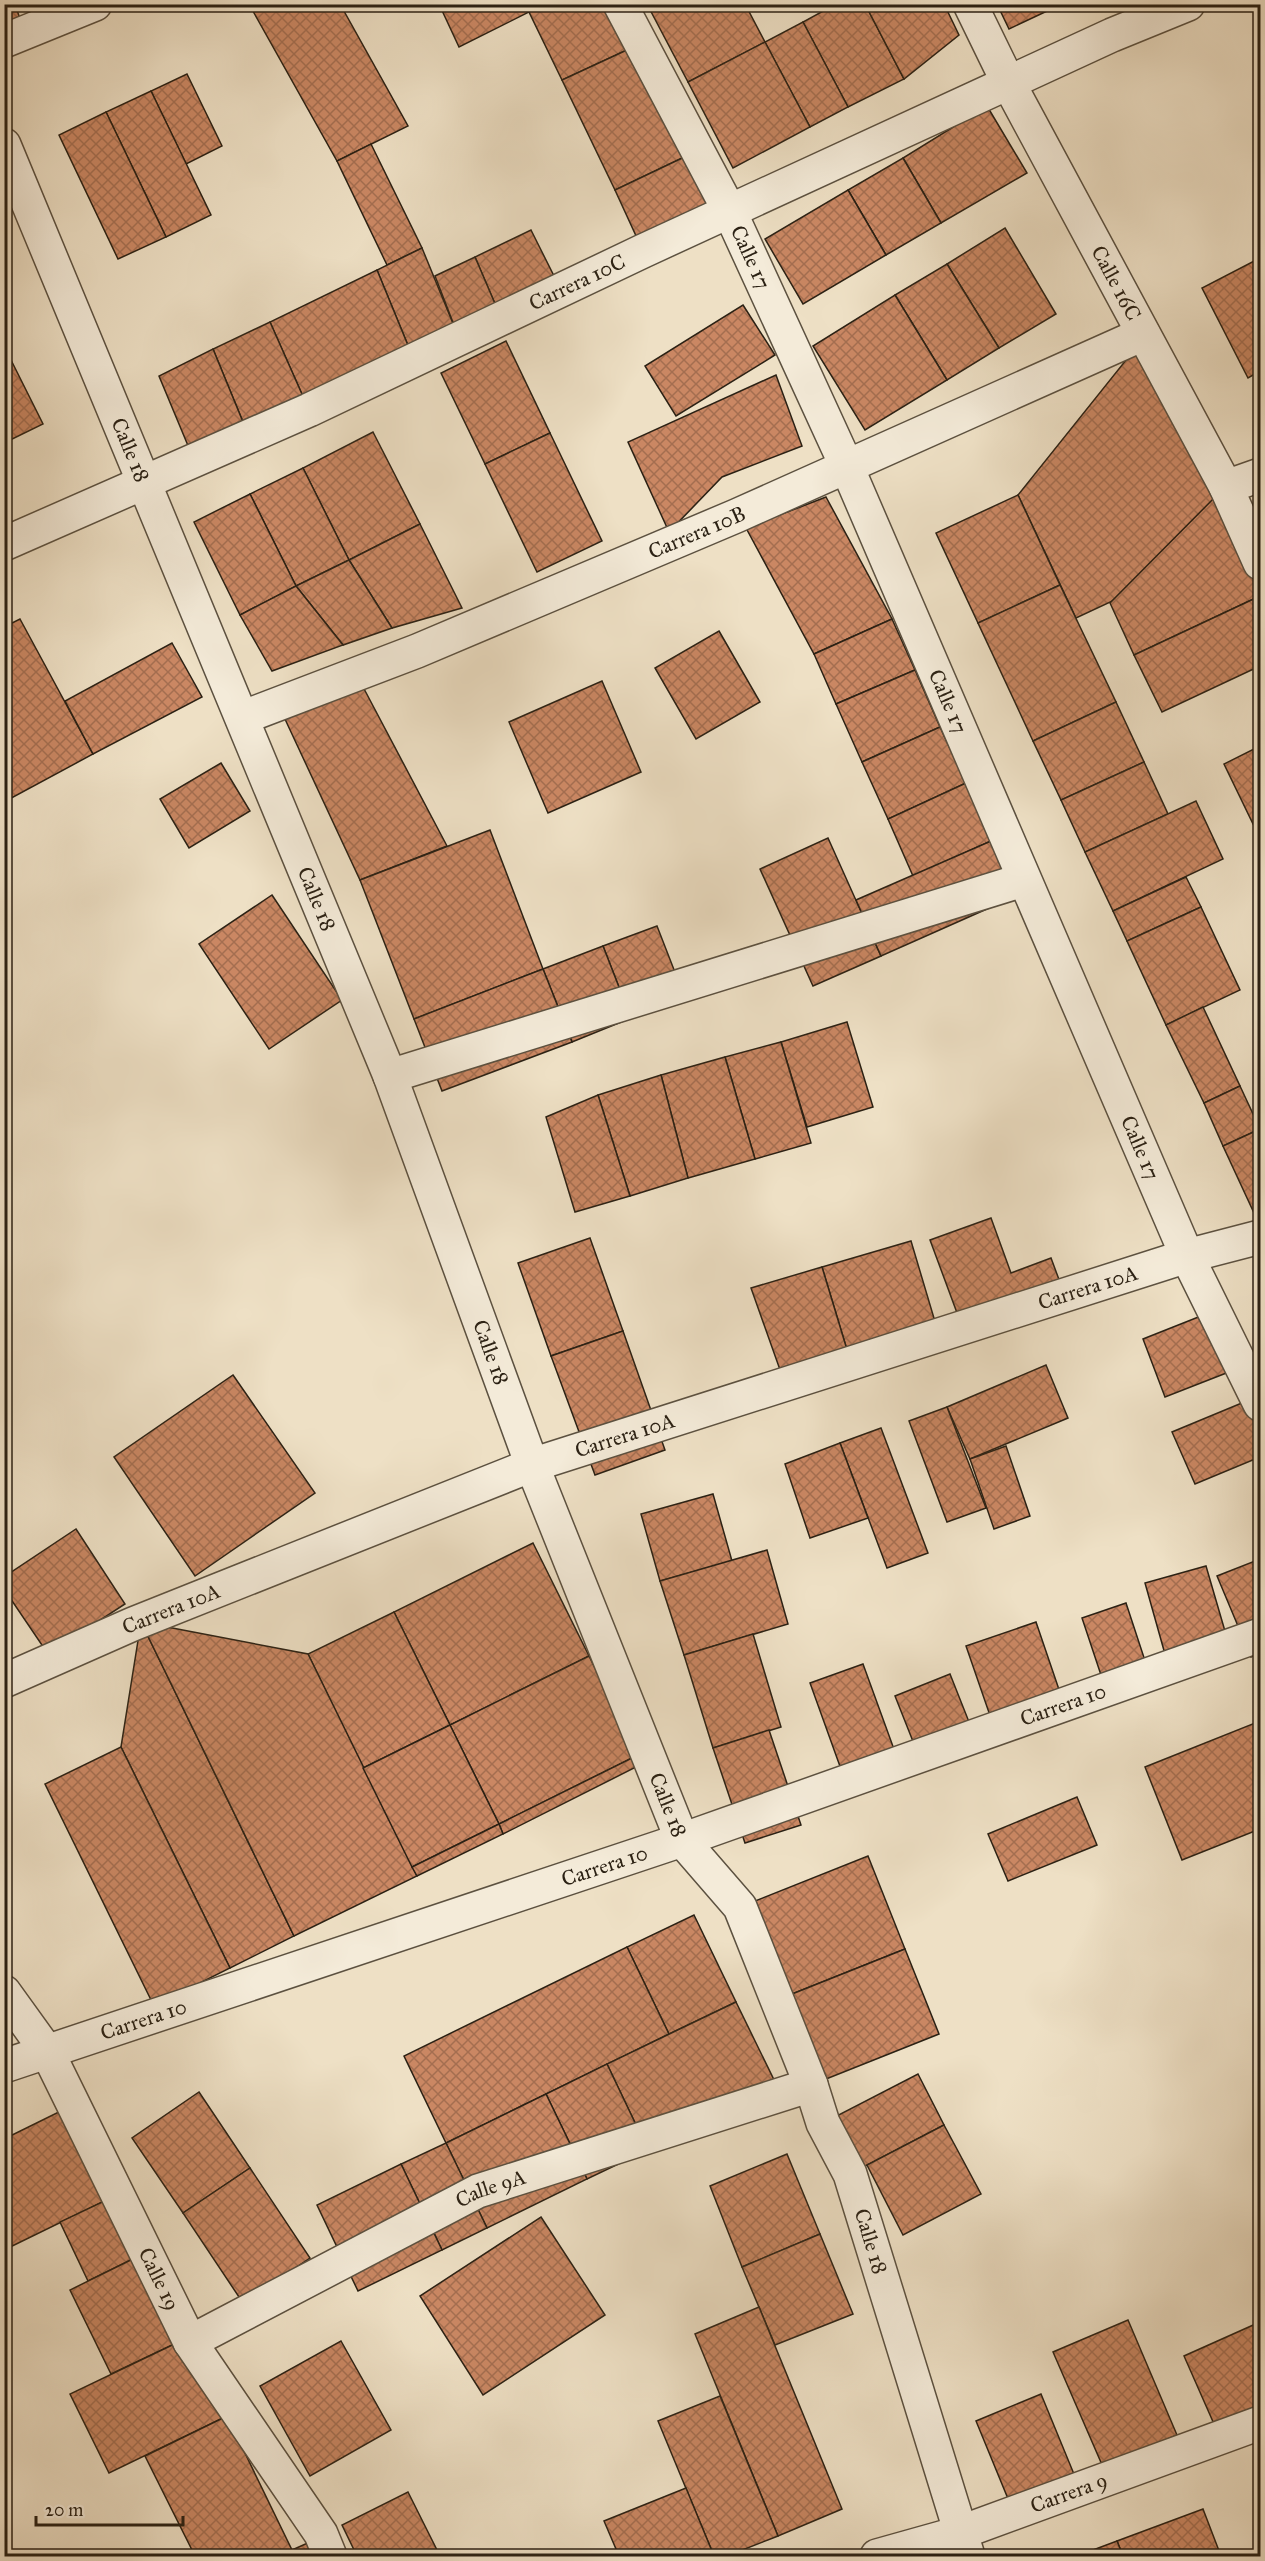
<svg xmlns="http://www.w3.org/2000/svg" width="1265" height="2561" viewBox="0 0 1265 2561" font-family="'IM FELL Great Primer',serif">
  <defs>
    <pattern id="building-cross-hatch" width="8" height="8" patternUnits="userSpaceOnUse" patternTransform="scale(1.5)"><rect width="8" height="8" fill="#ca8763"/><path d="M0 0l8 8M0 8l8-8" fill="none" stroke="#a46e50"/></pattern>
  </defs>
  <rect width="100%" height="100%" fill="#eee0c5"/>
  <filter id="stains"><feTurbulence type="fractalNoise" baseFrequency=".00333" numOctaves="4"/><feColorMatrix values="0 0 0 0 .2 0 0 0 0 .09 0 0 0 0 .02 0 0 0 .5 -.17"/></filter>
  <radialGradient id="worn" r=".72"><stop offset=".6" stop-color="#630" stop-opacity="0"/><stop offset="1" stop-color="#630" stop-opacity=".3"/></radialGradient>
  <g fill="url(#building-cross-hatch)" stroke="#2b2114" stroke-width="1.5">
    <path d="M4,4H15L20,19L4,25Z"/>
    <path d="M249,4H340L408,126L337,161Z"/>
    <path d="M439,4H525L529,12L459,47Z"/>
    <path d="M546,4H620L642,43L562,80L529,12Z"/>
    <path d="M647,4H745L765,42L688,82Z"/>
    <path d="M836,4H865L904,79L848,107L803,22Z"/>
    <path d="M865,4H944L959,35L904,79Z"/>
    <path d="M997,4H1062L1009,29Z"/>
    <path d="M803,22L848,107L810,127L765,42Z"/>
    <path d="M765,42L810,127L733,168L688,82Z"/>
    <path d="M642,43L699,150L615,190L562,80Z"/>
    <path d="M187,74L222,146L186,164L151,91Z"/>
    <path d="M151,91L211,215L166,237L106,112Z"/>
    <path d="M987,106L1027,173L941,223L903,158Z"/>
    <path d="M106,112L166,237L118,259L59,135Z"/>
    <path d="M371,144L422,248L387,265L337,161Z"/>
    <path d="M699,150L730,212L643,251L615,190Z"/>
    <path d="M903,158L941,223L886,255L848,190Z"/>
    <path d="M848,190L886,255L803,304L765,239Z"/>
    <path d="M1005,228L1056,314L999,348L947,264Z"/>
    <path d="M531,230L561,290L502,320L475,257Z"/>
    <path d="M422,248L459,338L414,360L377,270Z"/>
    <path d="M475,257L502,320L459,338L435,276Z"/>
    <path d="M1260,258V371L1248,378L1202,288Z"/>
    <path d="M947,264L999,348L947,380L895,295Z"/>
    <path d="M377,270L414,360L309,410L270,322Z"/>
    <path d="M895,295L947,380L865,430L813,346Z"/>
    <path d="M743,305L775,355L676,416L645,366Z"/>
    <path d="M270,322L309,410L243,422L213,349Z"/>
    <path d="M1142,340L1222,490L1134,591L1076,618L1018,495Z"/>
    <path d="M506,341L550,433L485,464L441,373Z"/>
    <path d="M4,346L43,424L4,443Z"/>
    <path d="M213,349L243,422L189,448L159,376Z"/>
    <path d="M776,375L802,446L722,477L669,532L628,442Z"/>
    <path d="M373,432L420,524L349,560L303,468Z"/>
    <path d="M550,433L602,541L537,572L485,464Z"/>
    <path d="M303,468L349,560L296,586L250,494Z"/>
    <path d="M1222,490L1260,576V596L1134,655L1110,603Z"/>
    <path d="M250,494L296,586L240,615L194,522Z"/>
    <path d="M1018,495L1060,585L978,623L936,533Z"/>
    <path d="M826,497L892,619L814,654L746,528Z"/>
    <path d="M420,524L462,608L392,628L349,560Z"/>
    <path d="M349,560L392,628L343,645L296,586Z"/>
    <path d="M1060,585L1116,702L1033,741L978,623Z"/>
    <path d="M296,586L343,645L272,671L240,615Z"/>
    <path d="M1260,596V666L1162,712L1134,655Z"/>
    <path d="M20,619L93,754L4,802V627Z"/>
    <path d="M892,619L915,670L836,704L814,654Z"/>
    <path d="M719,631L760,702L696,739L655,668Z"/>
    <path d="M172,643L202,697L93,754L65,701Z"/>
    <path d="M915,670L940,727L862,762L836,704Z"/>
    <path d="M602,681L641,772L548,813L509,722Z"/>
    <path d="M362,685L447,846L360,880L284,717Z"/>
    <path d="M1116,702L1144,762L1061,800L1033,741Z"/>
    <path d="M940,727L966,783L888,819L862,762Z"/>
    <path d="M1260,746V823L1254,826L1224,764Z"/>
    <path d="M1144,762L1168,814L1085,852L1061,800Z"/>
    <path d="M221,763L250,811L189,848L160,799Z"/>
    <path d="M966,783L991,841L913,876L888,819Z"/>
    <path d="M1196,801L1223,859L1113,911L1085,852Z"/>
    <path d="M490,830L543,969L414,1019L360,880Z"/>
    <path d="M828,838L881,956L813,986L760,869Z"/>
    <path d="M991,841L1016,896L881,956L856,900Z"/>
    <path d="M1186,877L1201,907L1127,941L1113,911Z"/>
    <path d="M272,895L342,1000L269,1049L199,944Z"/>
    <path d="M1201,907L1240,990L1166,1025L1127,941Z"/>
    <path d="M657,926L685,998L631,1018L603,946Z"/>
    <path d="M603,946L631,1018L572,1042L543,969Z"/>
    <path d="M543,969L572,1042L442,1091L414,1019Z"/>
    <path d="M1203,1007L1240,1086L1204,1103L1166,1025Z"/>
    <path d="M847,1022L873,1107L807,1127L781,1042Z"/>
    <path d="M781,1042L811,1143L755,1159L725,1057Z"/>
    <path d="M725,1057L755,1159L688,1178L661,1075Z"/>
    <path d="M661,1075L688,1178L630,1196L598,1095Z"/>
    <path d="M1240,1086L1260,1129L1223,1146L1204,1103Z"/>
    <path d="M598,1095L630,1196L575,1212L546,1117Z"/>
    <path d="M1260,1129V1226L1223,1146Z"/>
    <path d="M991,1218L1011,1273L1051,1258L1064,1293L963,1329L930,1240Z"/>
    <path d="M590,1238L623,1331L551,1356L518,1263Z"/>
    <path d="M911,1241L939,1335L851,1363L822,1267Z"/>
    <path d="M822,1267L851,1363L790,1398L751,1288Z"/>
    <path d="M1211,1312L1234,1370L1165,1397L1143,1339Z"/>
    <path d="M623,1331L665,1450L595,1475L551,1356Z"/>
    <path d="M1046,1365L1068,1418L970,1459L947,1407Z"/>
    <path d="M233,1375L315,1493L195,1576L114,1457Z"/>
    <path d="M1249,1400L1260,1426V1457L1195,1484L1172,1432Z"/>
    <path d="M947,1407L986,1508L947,1522L909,1421Z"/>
    <path d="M881,1428L928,1553L887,1568L840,1443Z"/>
    <path d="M840,1443L868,1518L810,1538L785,1464Z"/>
    <path d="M1006,1446L1030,1516L994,1529L970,1459Z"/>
    <path d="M713,1494L732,1561L660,1581L641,1514Z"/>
    <path d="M76,1529L125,1604L48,1654L4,1589V1577Z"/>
    <path d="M533,1543L589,1656L450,1725L394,1612Z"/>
    <path d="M767,1550L788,1624L684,1655L660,1581Z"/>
    <path d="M1260,1559V1653L1251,1657L1217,1576Z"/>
    <path d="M1206,1566L1234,1662L1172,1679L1145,1583Z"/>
    <path d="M1126,1603L1153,1685L1109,1699L1082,1618Z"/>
    <path d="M394,1612L450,1725L363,1768L308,1654Z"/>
    <path d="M141,1622L294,1936L230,1968L121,1747Z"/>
    <path d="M141,1622L308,1654L417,1876L294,1936Z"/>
    <path d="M1036,1622L1069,1719L995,1730L966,1646Z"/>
    <path d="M753,1634L781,1727L713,1748L684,1655Z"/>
    <path d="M589,1656L638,1755L499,1824L450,1725Z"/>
    <path d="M863,1664L899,1763L846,1783L810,1683Z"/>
    <path d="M950,1674L973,1732L918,1754L895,1696Z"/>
    <path d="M1260,1721V1829L1182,1860L1145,1767Z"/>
    <path d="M450,1725L499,1824L412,1867L363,1768Z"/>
    <path d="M769,1730L801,1825L745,1843L713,1748Z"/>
    <path d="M121,1747L230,1968L154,2006L45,1784Z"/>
    <path d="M638,1755L642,1764L503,1834L499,1824Z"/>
    <path d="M1077,1797L1097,1845L1008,1881L988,1834Z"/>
    <path d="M499,1824L503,1834L417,1876L412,1867Z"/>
    <path d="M868,1856L905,1949L777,2000L740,1907Z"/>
    <path d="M694,1915L736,2002L669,2034L627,1947Z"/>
    <path d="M627,1947L669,2034L446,2143L404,2056Z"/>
    <path d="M905,1949L939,2034L811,2085L777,2000Z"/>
    <path d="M736,2002L777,2086L648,2150L607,2064Z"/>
    <path d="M607,2064L648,2150L587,2179L546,2094Z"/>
    <path d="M918,2074L944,2125L850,2174L823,2123Z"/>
    <path d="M199,2092L250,2168L183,2213L132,2138Z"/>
    <path d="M546,2094L587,2179L487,2228L446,2143Z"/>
    <path d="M75,2104L119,2194L4,2250V2139Z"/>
    <path d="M944,2125L981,2194L903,2235L867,2165Z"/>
    <path d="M446,2143L487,2228L442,2250L401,2164Z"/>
    <path d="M787,2154L820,2234L742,2267L710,2186Z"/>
    <path d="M401,2164L442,2250L358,2291L317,2205Z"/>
    <path d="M250,2168L310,2258L243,2303L183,2213Z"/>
    <path d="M119,2194L147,2252L88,2281L60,2222Z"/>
    <path d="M541,2217L605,2315L483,2395L420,2296Z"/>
    <path d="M820,2234L853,2314L775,2345L742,2267Z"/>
    <path d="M147,2252L189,2337L111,2374L70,2290Z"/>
    <path d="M759,2307L842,2509L778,2536L695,2334Z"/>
    <path d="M1128,2320L1177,2435L1103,2467L1053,2352Z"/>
    <path d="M1260,2322V2414L1218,2433L1184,2356Z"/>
    <path d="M189,2337L227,2416L109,2473L70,2394Z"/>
    <path d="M341,2341L391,2430L310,2476L260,2386Z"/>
    <path d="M1041,2394L1076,2479L1011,2506L976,2421Z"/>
    <path d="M720,2396L778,2536L727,2556H714L658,2421Z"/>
    <path d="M227,2416L292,2550L279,2556H195L145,2456Z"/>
    <path d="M686,2488L714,2556H619L604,2521Z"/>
    <path d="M408,2492L440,2556H357L342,2525Z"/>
    <path d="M1203,2509L1221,2556H1123L1117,2541Z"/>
    <path d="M1117,2541L1123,2556H1077Z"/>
    <path d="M310,2542L317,2556H279L292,2550Z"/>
  </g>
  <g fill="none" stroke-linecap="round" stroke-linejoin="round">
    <defs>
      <g id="minor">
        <path id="s1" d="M620,4L730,212L847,467L1187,1256L1260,1404"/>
        <path id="s2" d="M970,4L1008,82L1226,487L1260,563"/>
        <path d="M4,41L95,4"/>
        <path id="s3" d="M4,145L390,1076L532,1465L682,1840L740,1907L811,2085L823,2123L850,2174L968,2556"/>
        <path d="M1226,487L1260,475"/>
        <path id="s4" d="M4,544L309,410L643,251L1112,35L1188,4"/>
        <path id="s5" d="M244,717L417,651L736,516L1143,334"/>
        <path d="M390,1076L1023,880"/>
        <path id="s6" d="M4,1681L133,1624L532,1465L1187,1256L1260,1237"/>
        <path id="s7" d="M4,1992L48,2053L190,2342L321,2534L330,2556"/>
        <path id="s8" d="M4,2066L682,1840L1260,1635"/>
        <path id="s9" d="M190,2342L478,2191L811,2085"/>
        <path id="s10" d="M877,2556L959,2533L1260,2423"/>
      </g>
    </defs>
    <use href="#minor" stroke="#5c5140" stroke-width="36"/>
    <use href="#minor" stroke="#f4ebd9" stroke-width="33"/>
  </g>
  <g text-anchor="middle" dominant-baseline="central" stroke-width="4.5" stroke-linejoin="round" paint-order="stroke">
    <g font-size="21" fill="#2b2114" stroke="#f4ebd9">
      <text stroke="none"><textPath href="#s1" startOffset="285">Calle 17</textPath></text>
      <text stroke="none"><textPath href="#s4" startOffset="630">Carrera 10C</textPath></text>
      <text stroke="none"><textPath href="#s2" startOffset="315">Calle 16C</textPath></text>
      <text stroke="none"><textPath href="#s3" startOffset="330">Calle 18</textPath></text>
      <text stroke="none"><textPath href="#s5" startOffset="489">Carrera 10B</textPath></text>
      <text stroke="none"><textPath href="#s1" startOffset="771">Calle 17</textPath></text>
      <text stroke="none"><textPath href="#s3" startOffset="816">Calle 18</textPath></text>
      <text stroke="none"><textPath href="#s1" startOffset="1257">Calle 17</textPath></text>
      <text stroke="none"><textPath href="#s6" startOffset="1154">Carrera 10A</textPath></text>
      <text stroke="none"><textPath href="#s3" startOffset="1302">Calle 18</textPath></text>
      <text stroke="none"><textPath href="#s6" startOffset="668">Carrera 10A</textPath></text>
      <text stroke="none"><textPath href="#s6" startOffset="182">Carrera 10A</textPath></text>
      <text stroke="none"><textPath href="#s8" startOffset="1119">Carrera 10</textPath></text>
      <text stroke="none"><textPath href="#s3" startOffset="1788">Calle 18</textPath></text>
      <text stroke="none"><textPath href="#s8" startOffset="633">Carrera 10</textPath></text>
      <text stroke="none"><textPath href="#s8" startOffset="147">Carrera 10</textPath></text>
      <text stroke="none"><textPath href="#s9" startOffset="338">Calle 9A</textPath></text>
      <text stroke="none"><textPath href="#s3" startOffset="2274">Calle 18</textPath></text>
      <text stroke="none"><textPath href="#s7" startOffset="327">Calle 19</textPath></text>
      <text stroke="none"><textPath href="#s10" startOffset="202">Carrera 9</textPath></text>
    </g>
  </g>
  <rect width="1265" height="2561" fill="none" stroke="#eee0c5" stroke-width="24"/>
  <rect x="6" y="6" width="1253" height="2549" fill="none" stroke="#2b2114" stroke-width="3"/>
  <rect x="12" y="12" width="1241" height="2537" fill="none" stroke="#2b2114" stroke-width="1.5"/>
  <path d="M36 2516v9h147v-9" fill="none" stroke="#2b2114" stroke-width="3"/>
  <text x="45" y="2516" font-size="18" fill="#2b2114" stroke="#f4ebd9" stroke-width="4.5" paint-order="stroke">20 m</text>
  <rect width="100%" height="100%" filter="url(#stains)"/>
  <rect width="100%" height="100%" fill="url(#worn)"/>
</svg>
